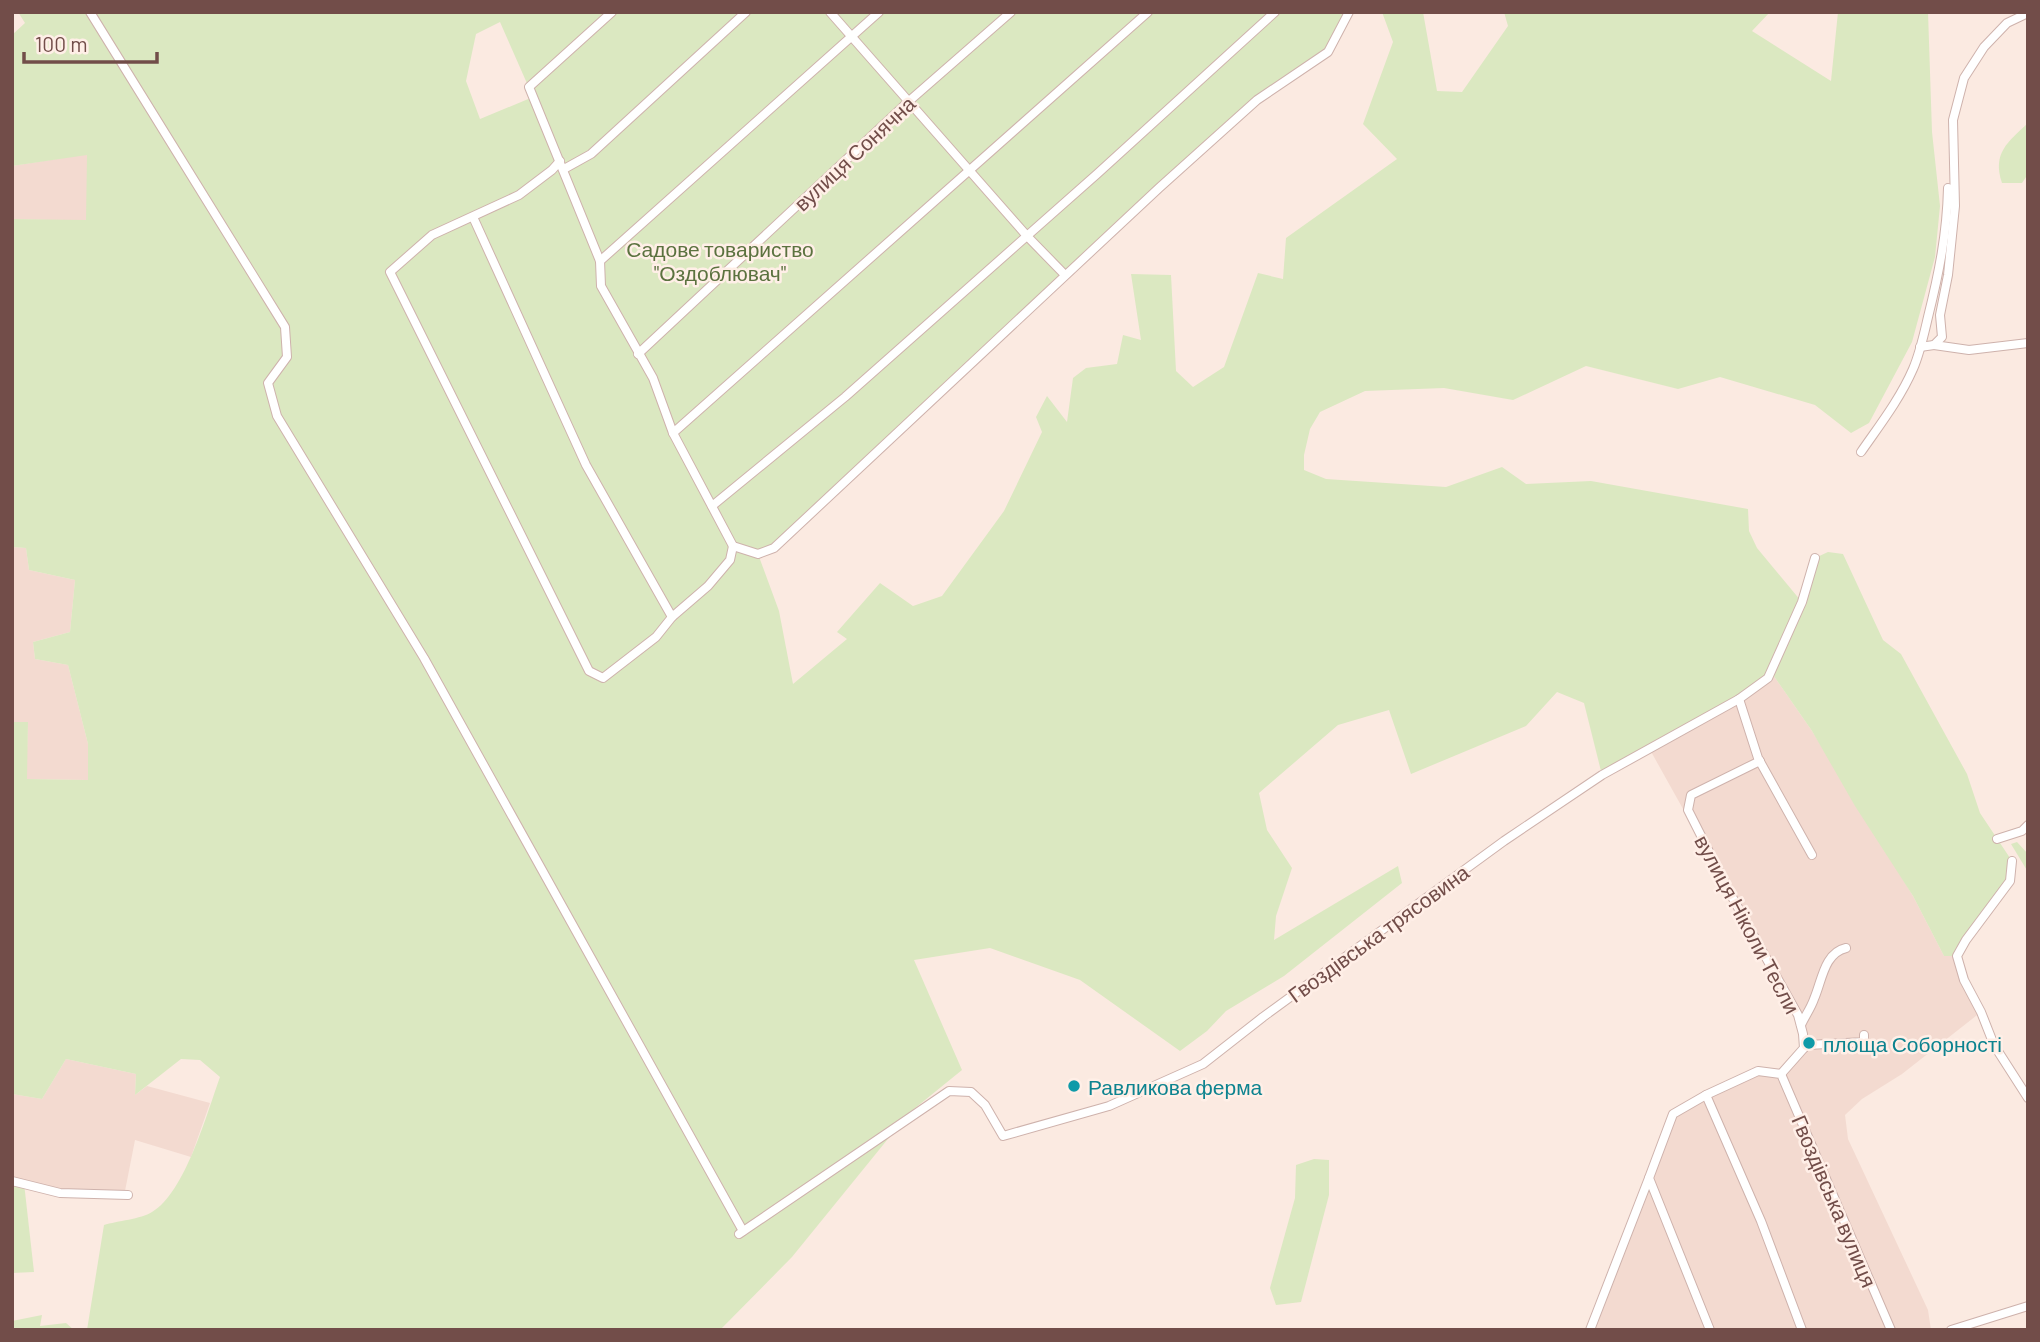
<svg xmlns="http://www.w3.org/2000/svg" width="2040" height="1342" viewBox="0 0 2040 1342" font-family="Barlow,sans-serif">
  <rect width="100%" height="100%" fill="#fbeae1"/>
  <g fill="#f3dad0">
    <path d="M87,154V221L12,219V166Z"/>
    <path d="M12,547L26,548L29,570L75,580L70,632L33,642L35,659L68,665L88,744V780L26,779L28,722H12Z"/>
    <path d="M1771,672L1812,731L1913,896L1944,956H1957L1981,1012L1902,1074L1862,1099L1845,1115L1848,1139L1928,1310L1931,1330H1590L1673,1114L1758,1071L1781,1074L1804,1048L1798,1015L1649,748Z"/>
    <path d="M66,1059L136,1074L135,1095L147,1086L210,1103L191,1157L135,1140L125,1191L55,1190L12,1181V1094L42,1099Z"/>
  </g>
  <g fill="#dbe8c1" fill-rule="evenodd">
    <path d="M18,12H1350L1328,52L1257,100L774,548L758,554L779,611L793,684L847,639L837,632L880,583L913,606L942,596L1004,511L1042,432L1036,417L1047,396L1067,422L1073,378L1086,368L1117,364L1123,335L1141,340L1131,274L1171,275L1176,371L1193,387L1224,367L1258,273L1283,279L1286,238L1397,159L1363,124L1393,42L1382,12H1423L1437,91L1462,92L1508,26L1504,12H1770L1752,31L1831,81L1838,12H1928L1932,132L1940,206L1935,257L1912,342L1869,423L1851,433L1815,405L1720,377L1678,389L1586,366L1513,400L1444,388L1365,391L1320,412L1310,429L1304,455V470L1326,479L1446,487L1502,467L1526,484L1591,481L1748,509L1749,531L1757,548L1801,601L1815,558L1828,552L1843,554L1883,640L1901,654L1967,774L1980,813L2012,861L2010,881L1957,956H1944L1913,896L1855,806L1812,731L1771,672L1768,678L1602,775L1584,703L1557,692L1526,726L1411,774L1389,710L1338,725L1259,793L1267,830L1292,868L1276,916L1274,940L1398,866L1402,883L1284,976L1226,1011L1207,1031L1180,1051L1080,980L990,948L914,960L962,1070L909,1113L792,1257L720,1330H87L104,1225C117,1221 141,1219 152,1212C185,1193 207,1113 220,1077L200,1060L181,1059L135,1095L136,1074L66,1059L42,1099L12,1094V722H28L27,779L88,780V744L68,665L35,659L33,642L70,632L75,580L29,570L26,548L12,547V219L86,220L87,155L12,166V35L25,23ZM500,22L533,97L480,119L466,81L476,34Z"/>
    <path d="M2028,123V174L2022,183H2002C1992,153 2008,142 2028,123Z"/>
    <path d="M2017,842L2028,854V872L2011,844Z"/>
    <path d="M1314,1159L1329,1160V1195L1301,1302L1276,1305L1270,1288L1295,1198L1296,1165Z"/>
    <path d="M12,1181L24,1183L34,1272L12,1273Z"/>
    <path d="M42,1315L40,1326L66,1323L74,1330H12V1321Z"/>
  </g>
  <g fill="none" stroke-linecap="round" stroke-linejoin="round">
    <defs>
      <g id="minor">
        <path d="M90,12L285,327L287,357L268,383L277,416L424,658L743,1231"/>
        <path d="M612,12L529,87L600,261L601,286L653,378L673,433L733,546L758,554L774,548L1159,188L1257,100L1328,52L1349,12"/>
        <path d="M830,12L1027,236L1065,275"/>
        <path d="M560,161L552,170L519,195L432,235L390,272L589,671L603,678L656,637L672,617L708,586L730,560L733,546"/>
        <path d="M564,169L591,154L746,12"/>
        <path d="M473,217L586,465L672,617"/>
        <path d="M600,261L879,12"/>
        <path d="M1934,345L1969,350L2028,343"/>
        <path d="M1920,347L1934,345L1942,337L1940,315L1948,275L1955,206L1953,120L1964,78L1984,47L2007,23L2028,13"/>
        <path d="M638,354L908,102L1011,12"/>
        <path d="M673,433L1148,12"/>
        <path d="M1861,452C1879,426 1900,399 1913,369C1920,353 1924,334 1928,317C1939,273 1947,233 1948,188"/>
        <path d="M712,506L845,397L1097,174L1275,12"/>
        <path d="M1739,699L1758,758L1812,855"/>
        <path d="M1760,761L1691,795L1688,810L1731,895L1798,1015L1803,1034L1804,1048L1781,1074"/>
        <path d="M1997,839L2022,831L2028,825"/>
        <path d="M2012,861L2010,881L1966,940L1957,956L1964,980L1981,1012L1994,1045L2028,1098"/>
        <path d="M1801,1025C1805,1016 1811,1008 1814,999C1822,981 1824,953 1846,948"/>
        <path d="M1804,1048L1808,1045L1864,1042V1035"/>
        <path d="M1706,1095L1761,1221L1802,1330"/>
        <path d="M12,1181L60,1193L128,1195"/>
        <path d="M739,1234L949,1091L971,1092L985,1105L1003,1136L1109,1106L1203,1064L1263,1017L1504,841L1602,775L1739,699L1768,678L1802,602L1815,558"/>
        <path d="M1590,1330L1649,1178"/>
        <path d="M1710,1330L1649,1178L1673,1114L1706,1095L1758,1071L1781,1074L1891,1330"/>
        <path d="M1951,1330L2028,1306"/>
      </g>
    </defs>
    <use href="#minor" stroke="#ceb2ac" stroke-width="10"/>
    <use href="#minor" stroke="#fff" stroke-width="8"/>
  </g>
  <g fill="#0f9aa8" stroke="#ffefe7" stroke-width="2.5">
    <circle cx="1809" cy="1043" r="7"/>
    <circle cx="1074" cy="1086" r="7"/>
  </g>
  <g text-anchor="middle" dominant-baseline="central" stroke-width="5" stroke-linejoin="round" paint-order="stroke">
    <g font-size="21" fill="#724d49" stroke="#ffefe7">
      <text transform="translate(854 153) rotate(-43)">вулиця Сонячна</text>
      <text transform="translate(1748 924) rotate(62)">вулиця Ніколи Тесли</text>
      <text transform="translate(1378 933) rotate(-36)">Гвоздівська трясовина</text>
      <text transform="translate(1835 1201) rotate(67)">Гвоздівська вулиця</text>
    </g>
    <g font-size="21" fill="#5b723f" stroke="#ffefe7">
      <text x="720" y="248">Садове товариство<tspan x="720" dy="24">"Оздоблювач"</tspan></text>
    </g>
    <g font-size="21" fill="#0d838f" stroke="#ffefe7" text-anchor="start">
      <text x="1823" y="1043">площа Соборності</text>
      <text x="1088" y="1086">Равликова ферма</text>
    </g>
  </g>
  <rect width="2040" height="1342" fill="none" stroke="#724d49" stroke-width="28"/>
  <path d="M24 52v10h133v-10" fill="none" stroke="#724d49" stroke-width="3.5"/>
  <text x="35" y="52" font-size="21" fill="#724d49" stroke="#ffefe7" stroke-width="5" paint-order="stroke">100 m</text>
</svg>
